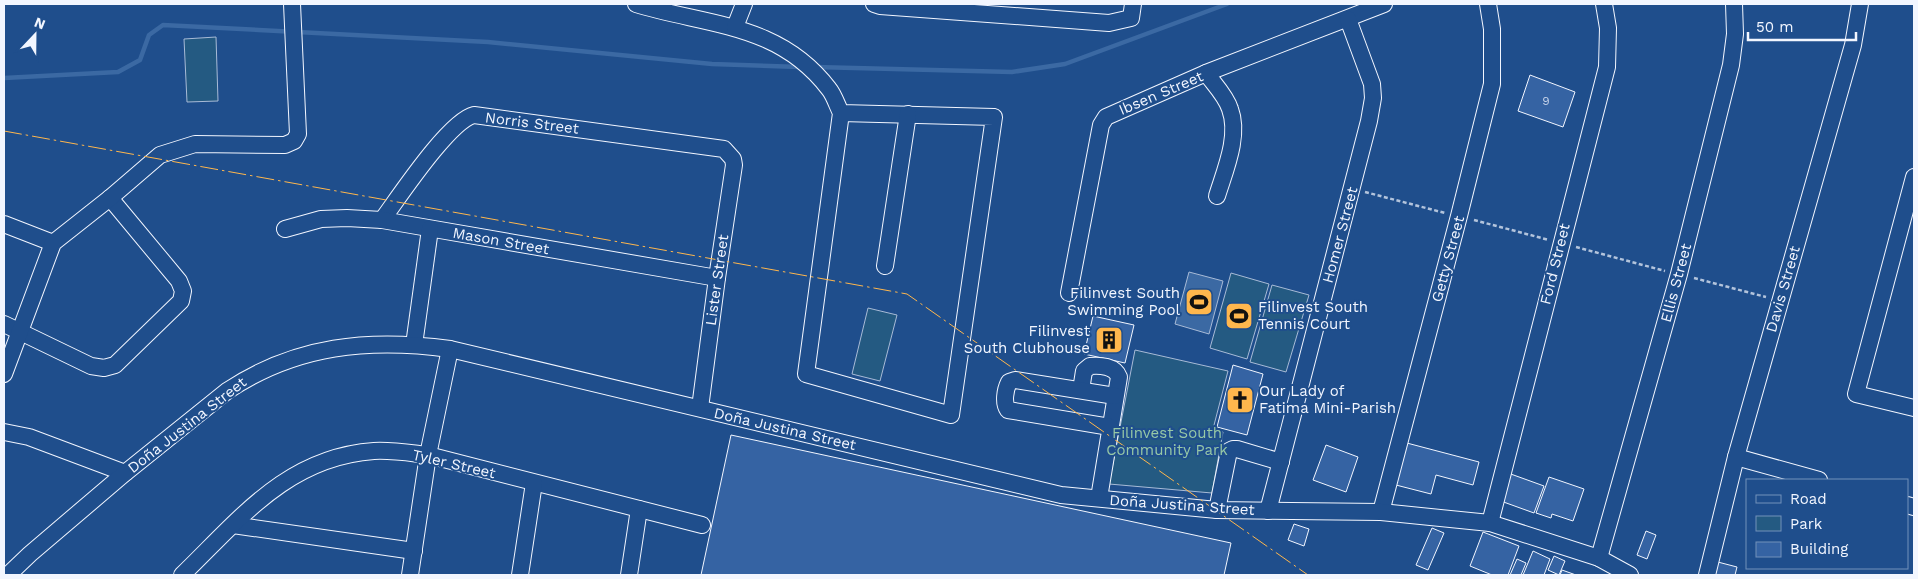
<svg xmlns="http://www.w3.org/2000/svg" width="1918" height="579" viewBox="0 0 1918 579" font-family="'Work Sans',sans-serif">
  <rect width="100%" height="100%" fill="#1f4e8c"/>
  <g fill="#245a82" stroke="#a8bbd7">
    <path d="M216,37L218,101L187,102L184,39Z"/>
    <path d="M1231,273L1269,284L1247,359L1210,348Z"/>
    <path d="M1272,285L1309,295L1286,372L1250,362Z"/>
    <path d="M868,308L897,315L880,381L852,374Z"/>
    <path d="M1135,350L1228,371L1213,429L1223,432L1212,493L1109,484Z"/>
  </g>
  <path fill="#3b69a3" stroke="#a8bbd7" d="M1189,272L1223,281L1209,334L1175,324Z"/>
  <g fill="none" stroke-linecap="round" stroke-linejoin="round">
    <g stroke="#3b69a3" stroke-width="4.5">
      <path d="M815,67L1012,72L1065,64L1227,4"/>
      <path d="M4,78L118,72L140,60L149,35L163,25L488,42L712,64L800,67"/>
    </g>
  </g>
  <g fill="#3563a3" stroke="#f2f6ff">
    <path d="M1530,75L1575,92L1563,127L1518,111Z"/>
    <path d="M1093,316L1134,325L1125,363L1084,354Z"/>
    <path d="M1233,365L1263,374L1247,435L1217,427Z"/>
    <path d="M731,435L1231,543L1224,575H701Z"/>
    <path d="M1403,442L1479,462L1473,485L1436,475L1431,494L1392,484Z"/>
    <path d="M1326,445L1358,457L1346,492L1313,480Z"/>
    <path d="M1508,473L1544,486L1534,513L1498,500Z"/>
    <path d="M1549,477L1584,489L1573,521L1552,514L1551,518L1536,513Z"/>
    <path d="M1294,524L1309,529L1304,546L1288,540Z"/>
    <path d="M1432,528L1444,533L1428,570L1416,565Z"/>
    <path d="M1646,531L1656,535L1647,559L1637,555Z"/>
    <path d="M1483,532L1519,546L1508,575H1492L1470,566Z"/>
    <path d="M1533,551L1550,559L1544,575H1523Z"/>
    <path d="M1554,556L1565,561L1559,575L1548,570Z"/>
    <path d="M1517,559L1526,563L1521,575H1510Z"/>
    <path d="M1714,561L1737,567L1735,575H1710Z"/>
    <path d="M1562,570L1576,575H1560Z"/>
  </g>
  <g fill="none" stroke-linecap="round" stroke-linejoin="round">
    <defs>
      <g id="minor">
        <path d="M636,4C708,26 779,23 829,89C834,95 837,105 841,113L806,374L951,415L994,117L841,113"/>
        <path d="M874,4L880,6L1109,23L1131,18L1133,4"/>
        <path d="M735,27L744,4"/>
        <path d="M1206,73C1214,84 1226,96 1230,109C1240,136 1225,170 1217,196"/>
        <path d="M1914,177L1856,394L1914,408"/>
        <path d="M382,220C399,197 449,121 474,115L724,149L733,159L734,165L717,278L700,408"/>
        <path d="M4,224L53,243"/>
        <path d="M285,229L321,219L347,218L382,220L717,278"/>
        <path d="M885,266L908,114"/>
        <path d="M1069,293L1101,125L1106,117L1206,73L1384,4"/>
        <path d="M4,324L91,366L104,368L115,365L181,301L183,291L179,281L110,198"/>
        <path d="M414,345L430,229"/>
        <path d="M4,374L53,243L110,198L160,155L195,144L285,145L294,141L298,134L292,4"/>
        <path d="M1081,390L1084,371L1090,366C1100,365 1115,366 1119,377L1099,498"/>
        <path d="M1110,427L1008,410C1003,403 1005,390 1009,382L1015,380L1115,396"/>
        <path d="M4,432L29,437L125,473"/>
        <path d="M1736,457L1819,480"/>
        <path d="M1907,505L1914,507"/>
        <path d="M1217,510L1229,451L1233,449H1237L1281,462"/>
        <path d="M1268,511L1369,121L1373,98L1372,84L1348,19"/>
        <path d="M1381,512L1459,216L1492,84V29L1488,4"/>
        <path d="M1490,523L1607,67L1608,28L1604,4"/>
        <path d="M233,525L414,551"/>
        <path d="M1599,558L1679,274L1731,65L1735,34L1734,4"/>
        <path d="M8,575L30,554L125,473L227,391C296,345 369,338 450,349L1061,495L1217,510L1381,512L1490,523L1599,558L1630,575"/>
        <path d="M182,575C240,519 287,457 374,451C392,450 410,453 428,455L702,525"/>
        <path d="M410,575L428,455L450,349"/>
        <path d="M520,575L534,483"/>
        <path d="M629,575L639,509"/>
        <path d="M1707,575L1736,457L1853,45L1860,4"/>
      </g>
    </defs>
    <use href="#minor" stroke="#f2f6ff" stroke-width="18"/>
    <g stroke="#b3c4dc" stroke-width="2.5" stroke-dasharray="4 2.5" stroke-linecap="butt">
      <path d="M1365,192L1445,213"/>
      <path d="M1474,220L1549,240"/>
      <path d="M1576,247L1665,271"/>
      <path d="M1694,278L1766,297"/>
    </g>
    <use href="#minor" stroke="#1f4e8c" stroke-width="16"/>
    <path stroke="#ffb74d" stroke-width="1" stroke-dasharray="18 4 2.5 4" stroke-linecap="butt" d="M4,131L907,294L1308,575"/>
  </g>
  <defs>
    <symbol id="stadium-square" viewBox="-11 -11 22 22"><rect x="-9" y="-9" width="18" height="18" rx="4" fill="#ffb74d" stroke="#1f4e8c"/><path d="M0-5a6.5 5 0 1 0 0 10a6.5 5 0 1 0 0-10ZM-3.5-1.8h7v3.6h-7Z" fill="#111"/></symbol>
    <symbol id="building-square" viewBox="-11 -11 22 22"><rect x="-9" y="-9" width="18" height="18" rx="4" fill="#ffb74d" stroke="#1f4e8c"/><path d="M-4-6H4V6H1V3H-1V6H-4ZM-2.5-4.3h1.7v1.8h-1.7ZM.8-4.3h1.7v1.8H.8ZM-2.5-1h1.7V.8h-1.7ZM.8-1h1.7V.8H.8Z" fill="#111"/></symbol>
    <symbol id="church-square" viewBox="-11 -11 22 22"><rect x="-9" y="-9" width="18" height="18" rx="4" fill="#ffb74d" stroke="#1f4e8c"/><path d="M-1.2-6h2.4v3.5h3.3v2.4h-3.3V6h-2.4V-.1h-3.3v-2.4h3.3Z" fill="#111"/></symbol>
  </defs>
  <g fill-rule="evenodd">
    <use href="#stadium-square" x="1183" y="286" width="32" height="32"/>
    <use href="#stadium-square" x="1223" y="300" width="32" height="32"/>
    <use href="#building-square" x="1093" y="324" width="32" height="32"/>
    <use href="#church-square" x="1224" y="384" width="32" height="32"/>
  </g>
  <g text-anchor="middle" dominant-baseline="central" stroke-width="4" stroke-linejoin="round" paint-order="stroke">
    <g font-size="12" fill="#c3d1e8">
      <text x="1546" y="101">9</text>
    </g>
    <g font-size="15" fill="#f2f6ff" stroke="#1f4e8c">
      <text transform="translate(1161 93) rotate(-23)">Ibsen Street</text>
      <text transform="translate(532 123) rotate(7)">Norris Street</text>
      <text transform="translate(1340 235) rotate(-75)">Homer Street</text>
      <text transform="translate(501 241) rotate(10)">Mason Street</text>
      <text transform="translate(1448 259) rotate(-75)">Getty Street</text>
      <text transform="translate(1555 264) rotate(-76)">Ford Street</text>
      <text transform="translate(717 280) rotate(-82)">Lister Street</text>
      <text transform="translate(1676 283) rotate(-75)">Ellis Street</text>
      <text transform="translate(1783 289) rotate(-74)">Davis Street</text>
      <text transform="translate(187 425) rotate(-38)">Doña Justina Street</text>
      <text transform="translate(785 429) rotate(13)">Doña Justina Street</text>
      <text transform="translate(454 464) rotate(13)">Tyler Street</text>
      <text transform="translate(1182 505) rotate(4)">Doña Justina Street</text>
    </g>
    <g font-size="15" fill="#f2f6ff" stroke="#1f4e8c" text-anchor="end">
      <text x="1180" y="293">Filinvest South<tspan x="1180" dy="17">Swimming Pool</tspan></text>
      <text x="1258" y="307" text-anchor="start">Filinvest South<tspan x="1258" dy="17">Tennis Court</tspan></text>
      <text x="1090" y="331">Filinvest<tspan x="1090" dy="17">South Clubhouse</tspan></text>
      <text x="1259" y="391" text-anchor="start">Our Lady of<tspan x="1259" dy="17">Fatima Mini-Parish</tspan></text>
    </g>
    <g font-size="15" fill="#97c8a6" stroke="#1f4e8c">
      <text x="1167" y="433">Filinvest South<tspan x="1167" dy="17">Community Park</tspan></text>
    </g>
  </g>
  <rect width="1918" height="579" fill="none" stroke="#f2f6ff" stroke-width="10"/>
  <rect x="1746" y="479" width="162" height="90" fill="#1f4e8c" stroke="#7391ba"/>
  <rect x="1756" y="495" width="25" height="8" fill="#1f4e8c" stroke="#7391ba"/>
  <text x="1790" y="504" font-size="15" fill="#f2f6ff">Road</text>
  <rect x="1756" y="516" width="25" height="15" fill="#245a82" stroke="#7391ba"/>
  <text x="1790" y="529" font-size="15" fill="#f2f6ff">Park</text>
  <rect x="1756" y="542" width="25" height="15" fill="#3563a3" stroke="#7391ba"/>
  <text x="1790" y="554" font-size="15" fill="#f2f6ff">Building</text>
  <g transform="translate(35 35) rotate(22)" stroke="#1f4e8c" stroke-width="4" paint-order="stroke">
  <path d="M0-4L9 19L0 12L-9 19Z" fill="#f2f6ff"/>
  <text y="-8" font-size="14" font-weight="bold" text-anchor="middle" fill="#f2f6ff">N</text>
  </g>
  <path d="M1748 32v8h108v-8" fill="none" stroke="#f2f6ff" stroke-width="2.5"/>
  <text x="1756" y="32" font-size="15" fill="#f2f6ff" stroke="#1f4e8c" stroke-width="4" paint-order="stroke">50 m</text>
</svg>
